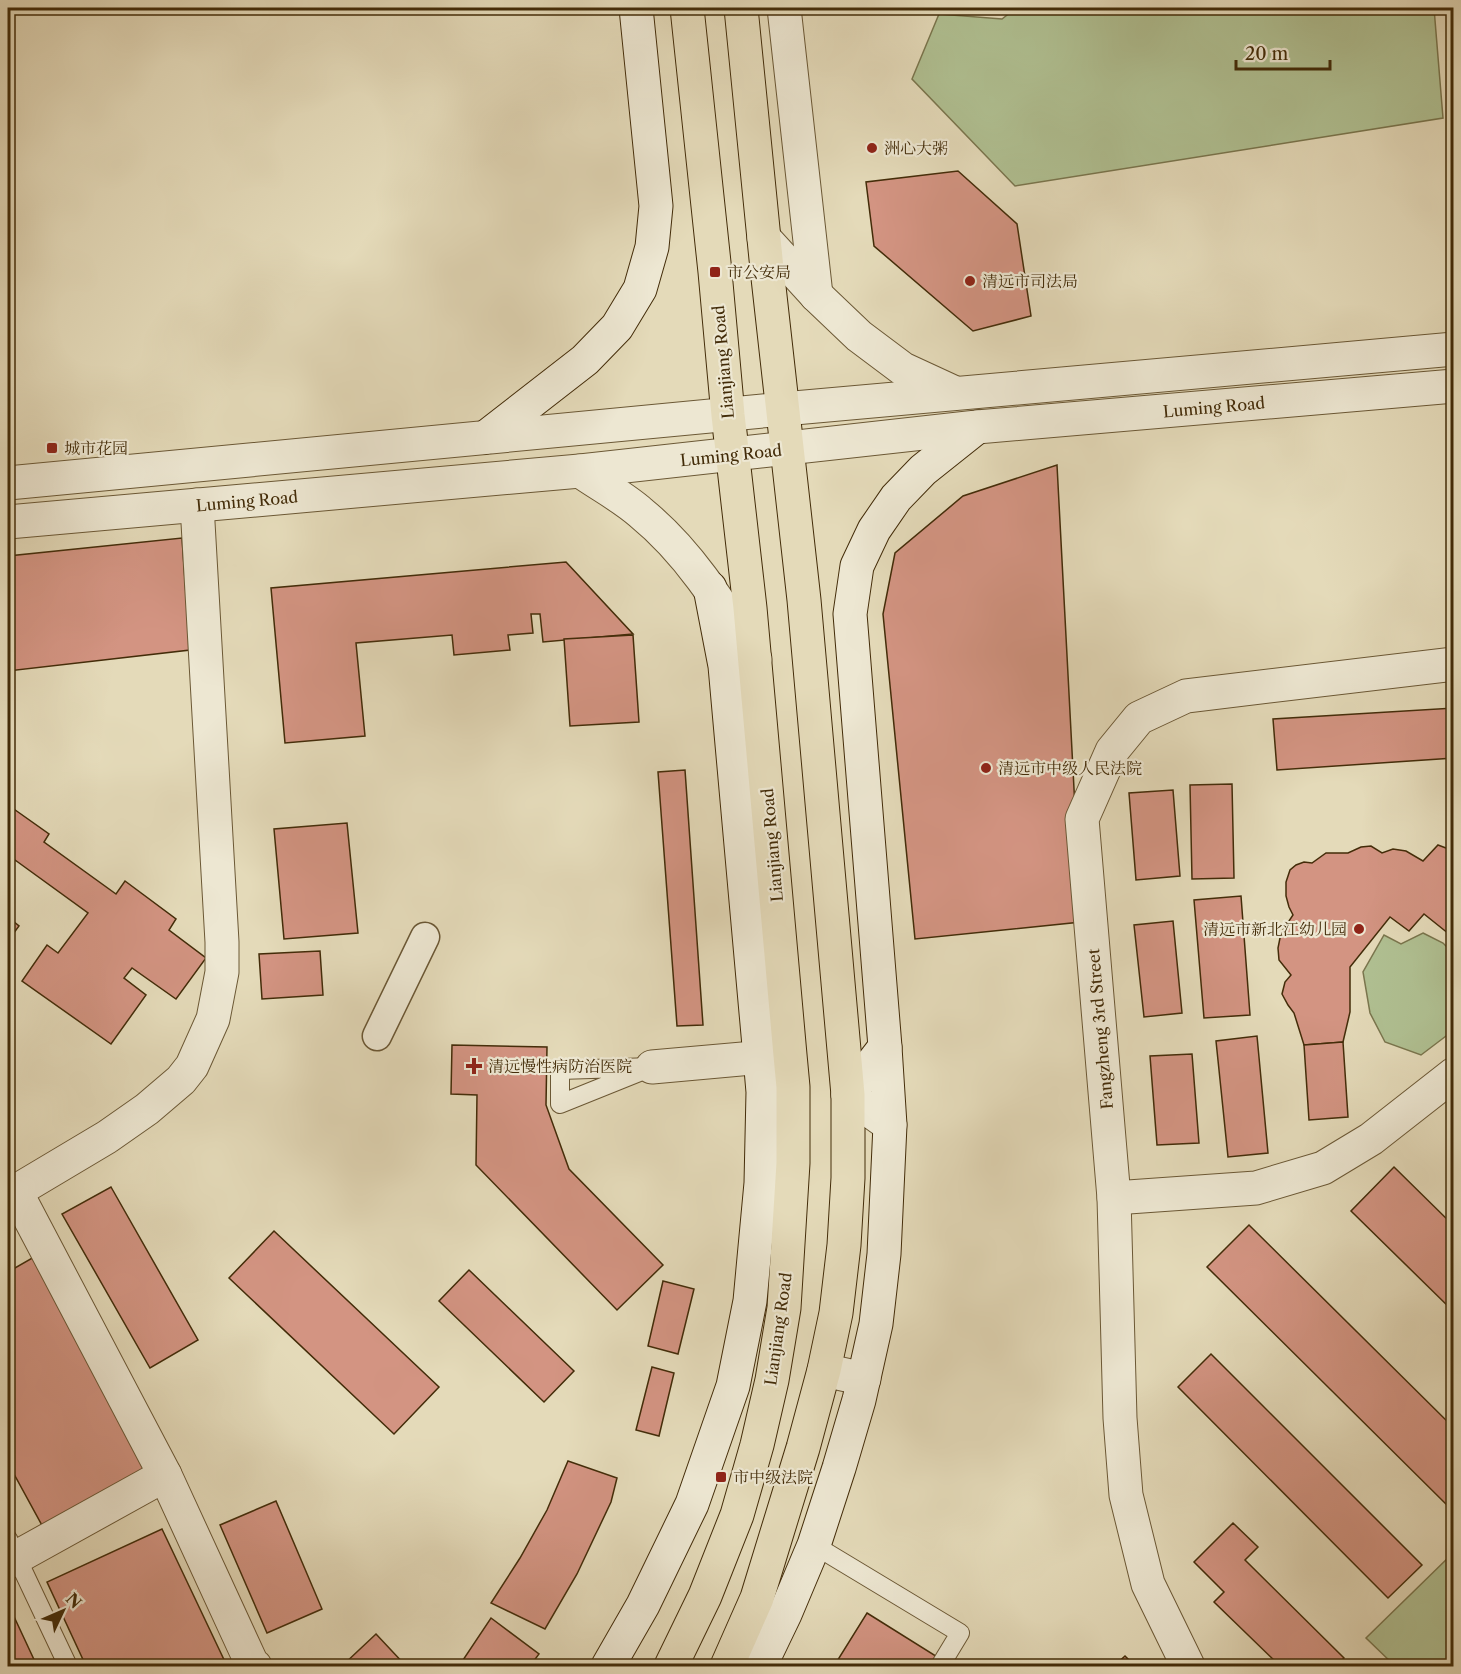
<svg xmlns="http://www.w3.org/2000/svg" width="1461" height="1674" viewBox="0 0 1461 1674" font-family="'Libre Caslon Text','Noto Serif SC',serif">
  <rect width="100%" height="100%" fill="#e4dab9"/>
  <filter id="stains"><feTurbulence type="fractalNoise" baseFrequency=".00333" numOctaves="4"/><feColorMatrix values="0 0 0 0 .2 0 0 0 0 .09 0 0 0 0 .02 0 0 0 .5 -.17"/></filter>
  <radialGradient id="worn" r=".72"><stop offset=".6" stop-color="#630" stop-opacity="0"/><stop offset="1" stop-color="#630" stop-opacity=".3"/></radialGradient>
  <g fill="#b0c092" stroke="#7a764e" stroke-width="1.5">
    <path d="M1016,8H1434L1443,118L1015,186L912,79L939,14L1002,19Z"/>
    <path d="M1423,933L1443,943L1453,953L1454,1030L1421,1055L1385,1042L1370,1013L1363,972L1384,935L1401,944Z"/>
    <path d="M1453,1553V1666H1395L1366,1638Z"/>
  </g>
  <g fill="#d39482" stroke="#432c09" stroke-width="1.5">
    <path d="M958,171L1017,224L1031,316L973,331L874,246L866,182Z"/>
    <path d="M1057,465L1081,922L915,939L883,614L895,553L963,496Z"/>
    <path d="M182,538L190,650L8,671V556Z"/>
    <path d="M566,562L633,634L543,642L540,614H531L533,633L508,635L510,650L454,655L452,635L356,643L365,736L285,743L271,588Z"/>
    <path d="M633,635L639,722L570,726L564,639Z"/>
    <path d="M1454,708V758L1277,770L1273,719Z"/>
    <path d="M685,770L703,1025L677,1026L658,772Z"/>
    <path d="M1232,784L1234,878L1192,879L1190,785Z"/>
    <path d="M1173,790L1180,876L1136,880L1129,793Z"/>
    <path d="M11,807L49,834L44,842L116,894L125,881L176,919L169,930L206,958L176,999L132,968L124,978L146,995L111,1044L22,981L47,945L58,953L88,913L15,860L8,871V812Z"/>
    <path d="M347,823L358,933L284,939L274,829Z"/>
    <path d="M1438,845L1454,851V938L1424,914L1409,931L1390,917L1350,967V1012L1343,1042L1304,1045L1294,1013L1288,1005L1282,994L1285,982L1291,975L1279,960L1278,948L1281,933L1293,915L1289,907L1286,896V882L1290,870L1296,865L1304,862L1312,863L1326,853H1348L1361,847L1371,846L1382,853L1393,849L1406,851L1423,861Z"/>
    <path d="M1241,896L1250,1015L1204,1018L1194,900Z"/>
    <path d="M8,917L19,926L8,941Z"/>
    <path d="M1173,921L1182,1013L1144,1017L1134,925Z"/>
    <path d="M320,951L323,995L262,999L259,954Z"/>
    <path d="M1257,1036L1268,1153L1228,1157L1216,1041Z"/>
    <path d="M1343,1042L1348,1117L1309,1120L1304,1045Z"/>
    <path d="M452,1045L547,1047L546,1105L569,1169L663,1265L617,1310L476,1165L477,1095L451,1094Z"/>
    <path d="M1192,1054L1199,1143L1157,1145L1150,1056Z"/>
    <path d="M1394,1167L1454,1226V1312L1351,1211Z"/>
    <path d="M111,1187L198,1340L150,1368L62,1214Z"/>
    <path d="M1249,1225L1454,1428V1512L1207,1267Z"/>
    <path d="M274,1231L439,1387L394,1434L229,1278Z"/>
    <path d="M34,1257L151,1470L44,1529L8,1463V1272Z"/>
    <path d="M469,1270L574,1371L544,1402L439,1301Z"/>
    <path d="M663,1281L694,1289L678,1354L648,1346Z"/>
    <path d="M1211,1354L1422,1565L1388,1598L1178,1387Z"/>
    <path d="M652,1367L674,1373L659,1436L636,1430Z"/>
    <path d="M568,1461L617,1478L611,1502L577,1574L545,1629L491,1603L520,1558L547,1510Z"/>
    <path d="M276,1501L322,1609L267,1633L220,1525Z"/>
    <path d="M1233,1523L1258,1547L1245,1560L1344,1658L1336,1666H1280L1214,1602L1224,1592L1194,1562Z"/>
    <path d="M162,1529L227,1666H86L47,1582Z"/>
    <path d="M10,1608L37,1666H8V1609Z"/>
    <path d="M867,1613L939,1658L935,1666H834Z"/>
    <path d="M491,1618L539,1654L530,1666H459Z"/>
    <path d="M376,1634L406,1666H342Z"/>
    <path d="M1125,1656L1135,1666H1114Z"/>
  </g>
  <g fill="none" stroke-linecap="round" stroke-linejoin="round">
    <defs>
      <g id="service">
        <path d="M652,1067L560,1104V1070Z"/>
        <path d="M8,1539L68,1666"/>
        <path d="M814,1545L960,1633L940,1666"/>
      </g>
      <path id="pedestrian" d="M377,1036L425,937"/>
      <g id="minor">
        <path d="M652,1067L787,1055"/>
        <path d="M848,1095L890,1125"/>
        <path d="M16,1192L165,1475L252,1664L255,1666"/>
        <path d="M8,1196L107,1137L147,1109L181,1080L192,1066L213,1019L222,972V942L197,505"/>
        <path d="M1114,1198L1256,1188L1323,1168L1371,1139L1454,1074"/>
        <path d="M824,1370L864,1379"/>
        <path d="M8,1562L165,1475"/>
        <path d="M1188,1666L1148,1584L1126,1495L1120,1418L1114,1198L1082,819L1112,751L1139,718L1186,696L1454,664"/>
      </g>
      <g id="tertiary">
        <path d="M784,8L816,295"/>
        <path d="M764,238L816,295L859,336L903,369L955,393"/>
        <path d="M580,471C600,485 623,497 641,513C690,553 722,606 755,659"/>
        <path d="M8,483L783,409L1454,349"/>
        <path d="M8,522L580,471L977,427L1454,386"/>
      </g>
      <g id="secondary">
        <path d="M486,437L585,360L617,327L640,289L652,247L656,206L636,8"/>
        <path d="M848,1095L885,1047L850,614L857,566L874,530L896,498L923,470L977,427"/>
        <path d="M608,1666L643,1605L692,1504L733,1386L750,1301L761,1183L763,1092L760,1057L725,666L710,588"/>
        <path d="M760,1666L785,1614L814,1545L839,1468L859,1400L876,1324L884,1254L890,1125L885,1047"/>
      </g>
      <g id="primary">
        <path d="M671,1666L705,1596L737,1515L757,1445L772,1380L784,1308L793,1163V1087L790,1055L750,608L728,415L715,272L687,8"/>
        <path d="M727,1666L757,1598L803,1448L824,1370L836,1313L844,1245L848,1178V1095L804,600L767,269L741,8"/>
      </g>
    </defs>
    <use href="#service" stroke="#6b5835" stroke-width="20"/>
    <use href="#pedestrian" stroke="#6b5835" stroke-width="31"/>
    <use href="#minor" stroke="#6b5835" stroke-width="35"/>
    <use href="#tertiary" stroke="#6b5835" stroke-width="35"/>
    <use href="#secondary" stroke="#432c09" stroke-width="35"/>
    <use href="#primary" stroke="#432c09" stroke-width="35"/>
    <use href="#service" stroke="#ede7d2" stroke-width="18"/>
    <use href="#pedestrian" stroke="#ede7d2" stroke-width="28"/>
    <use href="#minor" stroke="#ede7d2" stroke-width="33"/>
    <use href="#tertiary" stroke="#ede7d2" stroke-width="33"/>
    <use href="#secondary" stroke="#ede7d2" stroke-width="33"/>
    <use href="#primary" stroke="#e4dab9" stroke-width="33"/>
  </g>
  <g fill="#8f2418" stroke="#ede7d2" stroke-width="2">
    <circle cx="872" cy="148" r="6"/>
    <rect x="709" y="266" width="12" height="12" rx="3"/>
    <circle cx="970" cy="281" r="6"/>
    <rect x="46" y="442" width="12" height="12" rx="3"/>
    <circle cx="986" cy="768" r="6"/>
    <circle cx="1359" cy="929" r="6"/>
    <path d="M471 1057h6v6h6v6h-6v6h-6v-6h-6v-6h6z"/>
    <rect x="715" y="1471" width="12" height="12" rx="3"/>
  </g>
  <g text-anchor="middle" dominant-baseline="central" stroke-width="4.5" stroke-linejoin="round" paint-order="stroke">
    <g font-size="16" fill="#432c09" stroke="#ede7d2" text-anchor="start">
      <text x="884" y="148">洲心大粥</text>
      <text x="727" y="272">市公安局</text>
      <text x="982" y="281">清远市司法局</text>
      <text x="64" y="448">城市花园</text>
      <text x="998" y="768">清远市中级人民法院</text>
      <text x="1347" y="929" text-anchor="end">清远市新北江幼儿园</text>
      <text x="488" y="1066">清远慢性病防治医院</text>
      <text x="733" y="1477">市中级法院</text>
    </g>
    <g font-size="16" fill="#432c09" stroke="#ede7d2">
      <text transform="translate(723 362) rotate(-95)">Lianjiang Road</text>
      <text transform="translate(1214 407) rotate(-5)">Luming Road</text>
      <text transform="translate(731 455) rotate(-6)">Luming Road</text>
      <text transform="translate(247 501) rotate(-5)">Luming Road</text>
      <text transform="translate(772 845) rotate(-95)">Lianjiang Road</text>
      <text transform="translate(1100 1029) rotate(-95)">Fangzheng 3rd Street</text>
      <text transform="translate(778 1329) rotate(-82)">Lianjiang Road</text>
    </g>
  </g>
  <rect width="1461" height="1674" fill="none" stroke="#e4dab9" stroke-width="30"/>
  <rect x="9" y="9" width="1443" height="1656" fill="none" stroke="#432c09" stroke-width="3"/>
  <rect x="15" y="15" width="1431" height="1644" fill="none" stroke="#432c09" stroke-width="1.5"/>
  <g transform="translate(63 1611) rotate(46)" stroke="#ede7d2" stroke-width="4.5" paint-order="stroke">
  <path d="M0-4.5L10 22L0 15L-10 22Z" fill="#432c09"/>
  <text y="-9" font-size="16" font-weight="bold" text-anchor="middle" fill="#432c09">N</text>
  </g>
  <path d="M1236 60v9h94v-9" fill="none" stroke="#432c09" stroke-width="3"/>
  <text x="1245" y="60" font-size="18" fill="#432c09" stroke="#ede7d2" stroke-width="4.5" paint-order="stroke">20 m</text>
  <rect width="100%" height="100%" filter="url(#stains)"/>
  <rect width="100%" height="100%" fill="url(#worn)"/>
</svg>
